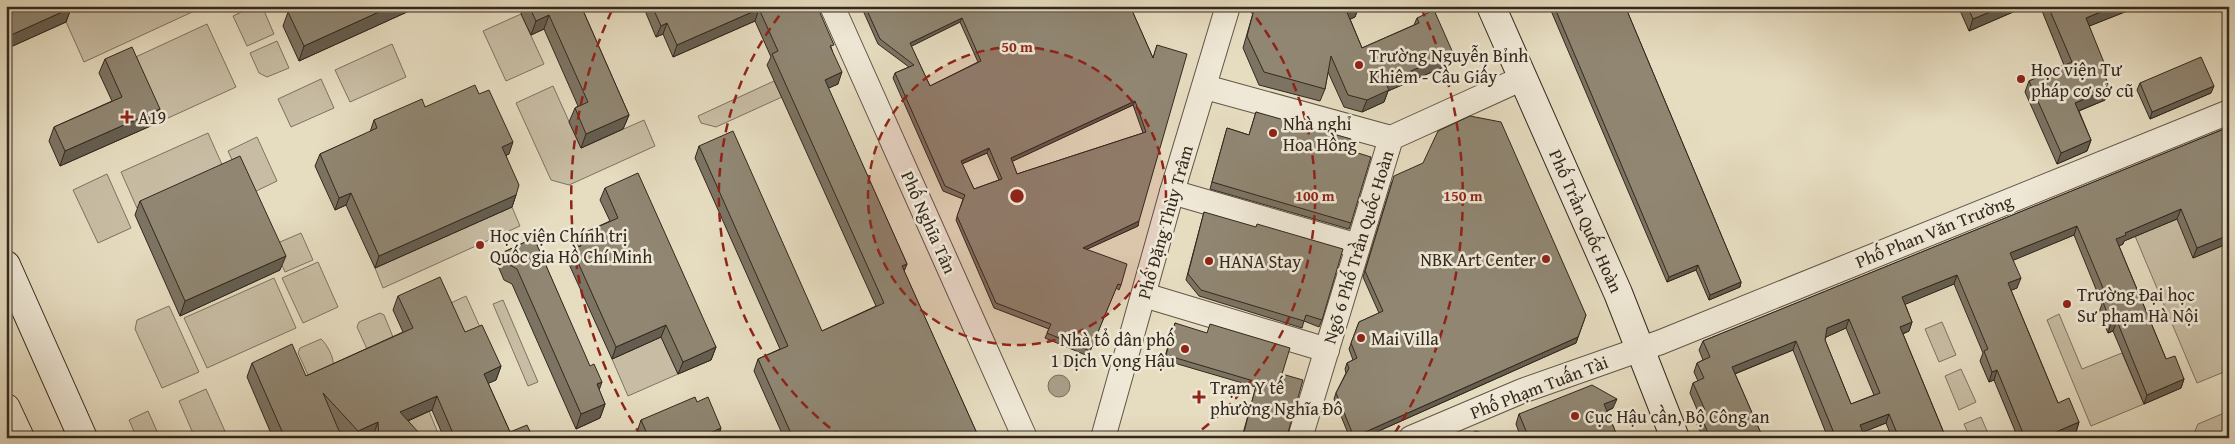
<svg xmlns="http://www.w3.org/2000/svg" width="2235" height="444" viewBox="0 0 2235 444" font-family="'Gentium Book Plus',serif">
  <rect width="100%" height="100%" fill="#e6dcc0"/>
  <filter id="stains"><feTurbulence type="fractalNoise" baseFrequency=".004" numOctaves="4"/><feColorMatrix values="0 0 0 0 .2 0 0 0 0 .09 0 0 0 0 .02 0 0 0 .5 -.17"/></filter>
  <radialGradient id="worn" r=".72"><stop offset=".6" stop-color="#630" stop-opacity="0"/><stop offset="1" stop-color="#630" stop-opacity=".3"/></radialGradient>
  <g fill="#c8bda4" stroke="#7e7261">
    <path d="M59,6H202L203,7L84,62Z"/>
    <path d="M254,6H262L274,34L247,46L233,16Z"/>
    <path d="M521,14L544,64L506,81L483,31Z"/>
    <path d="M207,24L236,87L155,124L127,61Z"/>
    <path d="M277,41L289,68L267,77L259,73L250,53Z"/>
    <path d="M392,44L406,77L350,102L335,70Z"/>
    <path d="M321,79L334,108L291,127L278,99Z"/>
    <path d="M774,81L782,97L716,127L701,123L698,116Z"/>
    <path d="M553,86L581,148L644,120L655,146L569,185L551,180L516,103Z"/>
    <path d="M208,133L224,169L137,208L121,172Z"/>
    <path d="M257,137L277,181L248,195L228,151Z"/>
    <path d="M107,174L131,228L98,243L73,190Z"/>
    <path d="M2218,202L2229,228V370L2197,383L2135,236Z"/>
    <path d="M512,207L520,226L383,288L375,268Z"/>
    <path d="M301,233L313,260L285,272L273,245Z"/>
    <path d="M318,262L338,307L303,323L282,278Z"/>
    <path d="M274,278L296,328L207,368L184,318Z"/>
    <path d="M466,296L484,336L460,346L442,307Z"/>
    <path d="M503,300L538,382L528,386L493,304Z"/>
    <path d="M169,306L199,372L162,388L135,329L137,320Z"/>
    <path d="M380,313L384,315L393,337L367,349L357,327L359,322Z"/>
    <path d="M2059,314L2082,369L2122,353L2144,404L2091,426L2047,320Z"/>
    <path d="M1942,322L1956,355L1939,362L1925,329Z"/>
    <path d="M661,337L678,374L628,396L612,359Z"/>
    <path d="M321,339C327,344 335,359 333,367L312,377L308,375L298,353L300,348Z"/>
    <path d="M1961,369L1976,402L1959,410L1945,376Z"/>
    <path d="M206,389L228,438H195L179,401Z"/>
    <path d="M148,411L160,438H137L129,420Z"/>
    <path d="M429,411L440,438H397L392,427Z"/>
    <path d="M2229,411V438H2192L2198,424Z"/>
    <path d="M1981,417L1990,438H1970L1964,424Z"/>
  </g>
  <circle fill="#a99f89" stroke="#7a6f5e" cx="1059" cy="386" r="11"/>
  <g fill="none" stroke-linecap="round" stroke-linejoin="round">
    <defs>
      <g id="street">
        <path d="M832,6L1025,438"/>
        <path d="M1205,87L1391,138"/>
        <path d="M1172,192L1358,246"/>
        <path d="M1144,295L1327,350"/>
        <path d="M1103,438L1172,192L1228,6"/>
        <path d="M1300,438L1391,138L1523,78"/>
        <path d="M1411,438L1522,391L1661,342L2229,112"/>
      </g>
      <g id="secondary">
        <path d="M1491,6L1618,293L1675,438"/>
        <path d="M6,265L83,438"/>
        <path d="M6,408L20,438"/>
      </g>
    </defs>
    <use href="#street" stroke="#605546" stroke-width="26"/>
    <use href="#secondary" stroke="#33281e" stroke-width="30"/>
    <use href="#street" stroke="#efe8d6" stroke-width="24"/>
    <use href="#secondary" stroke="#efe8d6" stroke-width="28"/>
  </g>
  <g fill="#7c7362" stroke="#33281e" fill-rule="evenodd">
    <path d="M6,6L71,8L66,22L6,49Z"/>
    <path d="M293,6H409L407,12L299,61L283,26L288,12L295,9Z"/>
    <path d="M523,6H581L629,115L623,129L581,148L569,122L575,108L578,106L544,29L531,35L521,14Z"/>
    <path d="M643,6H817L832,50L838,84L828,88L907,264L904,271L979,438H784L754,371L758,359L780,349L695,158L699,146L822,331L876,306L767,65L771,57L755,21L673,57L663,34L656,37Z"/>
    <path d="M861,6H1130L1153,58L1157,45L1138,226L1087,249L1121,285L1119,290L1116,288L1088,356L1045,338L1049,329L994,308L956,220L963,199L943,191L893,78L895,73L909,67L878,44ZM960,22L978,62L930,86L911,46ZM1133,105L1143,133L1017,174L1012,161ZM987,153L999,180L974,189L962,164Z"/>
    <path d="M1255,6H1359L1355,17L1350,19L1362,48L1414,25L1417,18L1453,53L1448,65L1388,91L1384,102L1362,112L1344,107L1328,72L1325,89L1320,101L1259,85L1243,48Z"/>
    <path d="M1549,6H1625L1741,282L1740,287L1709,300L1696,270L1667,282Z"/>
    <path d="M1958,6H2027L1969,31Z"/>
    <path d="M2040,6H2140L2089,26L2103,72L2110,88L2105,100L2079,111L2091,140L2087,151L2057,164L2025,92L2029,81L2064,65Z"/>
    <path d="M105,59L160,109L155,124L60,166L49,141L54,127L112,101L99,73Z"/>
    <path d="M2140,83L2211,93L2150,119L2137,90Z"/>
    <path d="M425,107L509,154L506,155L516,195L512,207L375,268L346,205L335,210L315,166L320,154L370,132L374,120Z"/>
    <path d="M1256,112L1348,150L1351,223L1349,229L1210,189L1227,128L1249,135Z"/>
    <path d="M2229,127V243L2193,258L2177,219L2124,241L2123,244L2119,246L2166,359L2184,379L2181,388L2144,404L2113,331L2108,333L2099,312L2102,304L2074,235L2013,260L2017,288L2011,290L2058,403L2079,422L2076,432L2062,438H2018L1994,380L1989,382L1980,361L1983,353L1954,284L1905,304L1912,322L1909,331L1903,334L1946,438H1892L1886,423L1863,432L1865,438H1828L1793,350L1735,374L1763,438H1703L1696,422L1699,414L1690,393L1693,383L1698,381L1694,372L1697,363L1703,360L1699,350L1703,341ZM1846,328L1874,395L1851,404L1825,340L1826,337Z"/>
    <path d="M1392,182L1586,315L1576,343L1363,438H1350L1334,399L1336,393L1346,373L1345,369L1347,363L1353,360L1349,349L1359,322L1379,313L1363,277Z"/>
    <path d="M605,188L716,347L711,360L678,374L661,337L612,359L568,262L577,236L610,221L600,200Z"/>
    <path d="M140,201L280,270L180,316L135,215Z"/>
    <path d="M1204,212L1322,320L1319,327L1304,321L1302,328L1199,296L1186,280Z"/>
    <path d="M534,238L605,404L600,418L576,429L512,284L504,280L498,266L504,252Z"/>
    <path d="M398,296L465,332L501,366L496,380L488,383L510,432L533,438H444L432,410L408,421L421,438H373V436L369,438H346L340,431L342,438H273L247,377L252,363L306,376L403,332L393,310Z"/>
    <path d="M1175,323L1282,374L1289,429L1288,438H1246L1242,437L1256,387L1164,360Z"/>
    <path d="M697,402L718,438H640L637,432L641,420Z"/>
    <path d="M1613,408L1607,411L1618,438H1521L1516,424L1519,414Z"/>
  </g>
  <g fill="#655e50" stroke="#33281e">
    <path d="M392,6H409L407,12L299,61L304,46Z"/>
    <path d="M1356,6H1359L1355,17L1342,23L1346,10Z"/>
    <path d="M2004,6H2027L1969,31L1973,19Z"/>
    <path d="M2115,6H2140L2082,29L2086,18Z"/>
    <path d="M71,8L66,22L6,49L11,35Z"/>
    <path d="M759,9L755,21L673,57L677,45Z"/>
    <path d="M549,15L544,29L531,35L536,21Z"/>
    <path d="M962,18L960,22L908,48L910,43Z"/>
    <path d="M667,23L663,34L656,37L661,26Z"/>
    <path d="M1453,53L1448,65L1388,91L1384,102L1362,112L1367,100L1385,82Z"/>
    <path d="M2105,65L2101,76V67Z"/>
    <path d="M842,72L838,84L820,92L825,80Z"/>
    <path d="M2214,86L2211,93L2150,119L2152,112Z"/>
    <path d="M2110,88L2105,100L2071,114L2075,103Z"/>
    <path d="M1135,101L1133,105L1009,163L1011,158Z"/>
    <path d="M160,109L155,124L60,166L65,151Z"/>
    <path d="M629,115L623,129L581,148L586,134Z"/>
    <path d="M2091,140L2087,151L2057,164L2061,153Z"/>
    <path d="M513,142L509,154L498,159L502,147Z"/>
    <path d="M989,148L987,153L959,165L961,161Z"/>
    <path d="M351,193L346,205L335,210L339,198Z"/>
    <path d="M516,195L512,207L375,268L379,256Z"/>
    <path d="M2181,209L2177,219L2124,241L2123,244L2113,249L2116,239L2125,233Z"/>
    <path d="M1139,221L1138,226L1081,252L1083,248Z"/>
    <path d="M2077,226L2074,235L2007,263L2010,253Z"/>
    <path d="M2229,235V243L2193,258L2197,248Z"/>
    <path d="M286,256L280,270L180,316L185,301Z"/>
    <path d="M907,264L902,276V266Z"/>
    <path d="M1698,265L1696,270L1667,282L1669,277Z"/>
    <path d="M1957,275L1954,284L1899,307L1902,297Z"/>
    <path d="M2021,278L2017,288L2005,293L2008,283Z"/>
    <path d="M1741,282L1740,287L1709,300L1710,295Z"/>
    <path d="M1849,319L1846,328L1824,338L1827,328Z"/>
    <path d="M2117,321L2113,331L2108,333L2111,323Z"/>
    <path d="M1912,322L1909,331L1897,336L1900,327Z"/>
    <path d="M666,325L661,337L612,359L616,347Z"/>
    <path d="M1578,337L1576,343L1363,438H1354V437Z"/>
    <path d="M1796,341L1793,350L1729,376L1732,367Z"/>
    <path d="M716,347L711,360L678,374L683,362Z"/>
    <path d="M501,366L496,380L478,388L484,374Z"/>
    <path d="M1997,370L1994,380L1989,382L1992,372Z"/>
    <path d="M2184,379L2181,388L2144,404L2147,395Z"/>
    <path d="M602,382L597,396V384Z"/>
    <path d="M437,396L432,410L395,426L400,412Z"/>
    <path d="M1617,399L1613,408L1600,414L1604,404Z"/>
    <path d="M605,404L600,418L576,429L581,414Z"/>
    <path d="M1889,414L1886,423L1856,435L1860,425Z"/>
    <path d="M378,422L373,436L369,438H355L358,431Z"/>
    <path d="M2079,422L2076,432L2062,438H2042Z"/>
    <path d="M721,428L718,438H699Z"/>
  </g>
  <g fill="#908672" stroke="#33281e" fill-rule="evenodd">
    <path d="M6,6H71V8L11,35L6,23Z"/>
    <path d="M301,6H392L304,46L288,12Z"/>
    <path d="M529,6H581L629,115L586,134L575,108L588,102L549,15L536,21Z"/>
    <path d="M652,6H817L834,45L830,46L842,72L825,80L907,264L902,266L979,438H793L758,359L788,346L699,146L733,131L822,331L884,303L772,54L778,51L759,9L677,45L667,23L661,26Z"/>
    <path d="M865,6H1130L1153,58L1157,45L1187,54L1139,221L1083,248L1127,264L1121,285L1118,284L1090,351L1047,333L1051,324L996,303L957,216L965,195L945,186L895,73L914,65L880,39ZM962,18L981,61L930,86L910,43ZM1135,101L1146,132L1017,174L1011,158ZM989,148L1002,179L974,189L961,161Z"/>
    <path d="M1255,6H1356L1346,10L1362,48L1419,23L1417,18L1434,10L1453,53L1385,82L1389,90L1367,100L1348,95L1331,56L1325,89L1264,72L1247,36Z"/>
    <path d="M1554,6H1625L1741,282L1710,295L1698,265L1669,277Z"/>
    <path d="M1967,6H2004L1973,19Z"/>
    <path d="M2048,6H2115L2086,18L2105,65L2101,67L2110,88L2075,103L2091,140L2061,153L2029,81L2072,62Z"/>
    <path d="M132,47L160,109L65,151L54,127L122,97L105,59Z"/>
    <path d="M2201,57L2214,86L2152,112L2140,83Z"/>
    <path d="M475,85L479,94L489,90L513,142L502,147L519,185L516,195L379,256L351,193L339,198L320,154L377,128L374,120L422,99L425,107Z"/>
    <path d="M1256,112L1351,139L1348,150L1371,157L1351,223L1212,182L1227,128L1249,135Z"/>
    <path d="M1470,116L1501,122L1586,315L1578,337L1354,437L1336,393L1349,368L1347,363L1357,358L1351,343L1359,322L1383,311L1365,271L1394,176L1423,163L1438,131Z"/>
    <path d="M2229,127V235L2197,248L2181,209L2125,233L2126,235L2116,239L2166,359L2175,356L2184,379L2147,395L2117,321L2111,323L2103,302L2108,300L2077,226L2010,253L2021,278L2008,283L2058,403L2069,398L2079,422L2042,438H2025L1997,370L1992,372L1984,351L1988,349L1957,275L1902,297L1912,322L1900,327L1946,438H1899L1889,414L1860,425L1865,438H1836L1796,341L1732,367L1763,438H1710L1700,413L1705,410L1693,383L1704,378L1697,363L1710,357L1703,341ZM1849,319L1880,393L1851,404L1825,340L1827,328Z"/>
    <path d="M240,156L286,256L185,301L140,201Z"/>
    <path d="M638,173L716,347L683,362L666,325L616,347L572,249L581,246L577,236L618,218L605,188Z"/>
    <path d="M1204,212L1256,227L1257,224L1343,249L1322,320L1306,315L1304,321L1201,290L1188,274Z"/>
    <path d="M534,238L590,366L594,364L602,382L597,384L605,404L581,414L517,269L510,265L504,252Z"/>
    <path d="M440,277L465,332L482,325L501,366L484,374L510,432L527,425L533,438H455L437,396L400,412L420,434L421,438H379L378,422L358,431L323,393L342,438H285L252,363L292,344L306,376L413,328L398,296Z"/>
    <path d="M1175,323L1207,333L1210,324L1290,348L1282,374L1303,380L1289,429L1288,438H1265L1244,432L1257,382L1166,355Z"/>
    <path d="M1592,385L1617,399L1604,404L1618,438H1529L1519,414Z"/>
    <path d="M695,397L697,402L708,397L721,428L699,438H644L648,436L641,420Z"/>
    <path d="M1476,431L1498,438H1460Z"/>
  </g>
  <circle cx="1017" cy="196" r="149" fill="#8f2418" fill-opacity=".12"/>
  <g fill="none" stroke="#8f2418" stroke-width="2.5" stroke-dasharray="9 6">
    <circle cx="1017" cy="196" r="149"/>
    <path d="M842 437A298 298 0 0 1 787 6M1247 6A298 298 0 0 1 1192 437"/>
    <path d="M641 436A446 446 0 0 1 613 8M1421 8A446 446 0 0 1 1393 436"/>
  </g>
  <g fill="#8f2418" stroke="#efe8d6" stroke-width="2">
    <circle cx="1359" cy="65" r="5"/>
    <circle cx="2021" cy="79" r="5"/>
    <path d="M124.5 109.5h5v5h5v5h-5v5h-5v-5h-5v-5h5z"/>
    <circle cx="1273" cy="133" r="5"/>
    <circle cx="480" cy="245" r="5"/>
    <circle cx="1546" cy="259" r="5"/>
    <circle cx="1209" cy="261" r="5"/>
    <circle cx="2067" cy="304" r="5"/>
    <circle cx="1361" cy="338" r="5"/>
    <circle cx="1185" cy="349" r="5"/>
    <path d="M1196.5 389.5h5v5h5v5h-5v5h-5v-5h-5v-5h5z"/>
    <circle cx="1575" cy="416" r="5"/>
  </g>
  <g text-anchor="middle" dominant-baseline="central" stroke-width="5" stroke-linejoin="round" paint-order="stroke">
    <g font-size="18" fill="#33281e" stroke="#efe8d6" text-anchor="start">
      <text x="1369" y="55">Trường Nguyễn Bỉnh<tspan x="1369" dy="21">Khiêm - Cầu Giấy</tspan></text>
      <text x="2031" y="69">Học viện Tư<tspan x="2031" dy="21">pháp cơ sở cũ</tspan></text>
      <text x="138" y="117">A19</text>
      <text x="1283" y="123">Nhà nghỉ<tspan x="1283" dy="21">Hoa Hồng</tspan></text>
      <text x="490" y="235">Học viện Chính trị<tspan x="490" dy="21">Quốc gia Hồ Chí Minh</tspan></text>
      <text x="1536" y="259" text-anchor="end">NBK Art Center</text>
      <text x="1219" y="261">HANA Stay</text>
      <text x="2077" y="294">Trường Đại học<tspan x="2077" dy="21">Sư phạm Hà Nội</tspan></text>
      <text x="1371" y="338">Mai Villa</text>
      <text x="1175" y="339" text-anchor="end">Nhà tổ dân phố<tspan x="1175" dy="21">1 Dịch Vọng Hậu</tspan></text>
      <text x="1210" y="387">Trạm Y tế<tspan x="1210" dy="21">phường Nghĩa Đô</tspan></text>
      <text x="1585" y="416">Cục Hậu cần, Bộ Công an</text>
    </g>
    <g font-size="18" fill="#33281e" stroke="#efe8d6">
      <text transform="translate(1586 221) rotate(66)">Phố Trần Quốc Hoàn</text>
      <text transform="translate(929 222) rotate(66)">Phố Nghĩa Tân</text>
      <text transform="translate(1165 222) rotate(-74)">Phố Đặng Thùy Trâm</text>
      <text transform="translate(1934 231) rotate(-22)">Phố Phan Văn Trường</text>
      <text transform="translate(1358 247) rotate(-73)">Ngõ 6 Phố Trần Quốc Hoàn</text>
      <text transform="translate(1539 387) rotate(-21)">Phố Phạm Tuấn Tài</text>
    </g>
  </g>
  <circle cx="1017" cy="196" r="8" fill="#8f2418" stroke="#efe8d6" stroke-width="2.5"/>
  <g font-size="15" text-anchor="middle" font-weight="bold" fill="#8f2418" stroke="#efe8d6" stroke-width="5" stroke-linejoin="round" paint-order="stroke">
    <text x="1017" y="52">50 m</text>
    <text x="1315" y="201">100 m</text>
    <text x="1463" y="201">150 m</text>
  </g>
  <rect width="2235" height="444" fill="none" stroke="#e6dcc0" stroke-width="25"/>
  <rect x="8" y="8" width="2220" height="429" fill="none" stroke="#33281e" stroke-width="2.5"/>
  <rect x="12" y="12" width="2210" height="419" fill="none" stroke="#33281e"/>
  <rect width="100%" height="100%" filter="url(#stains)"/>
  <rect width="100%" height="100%" fill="url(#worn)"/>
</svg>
